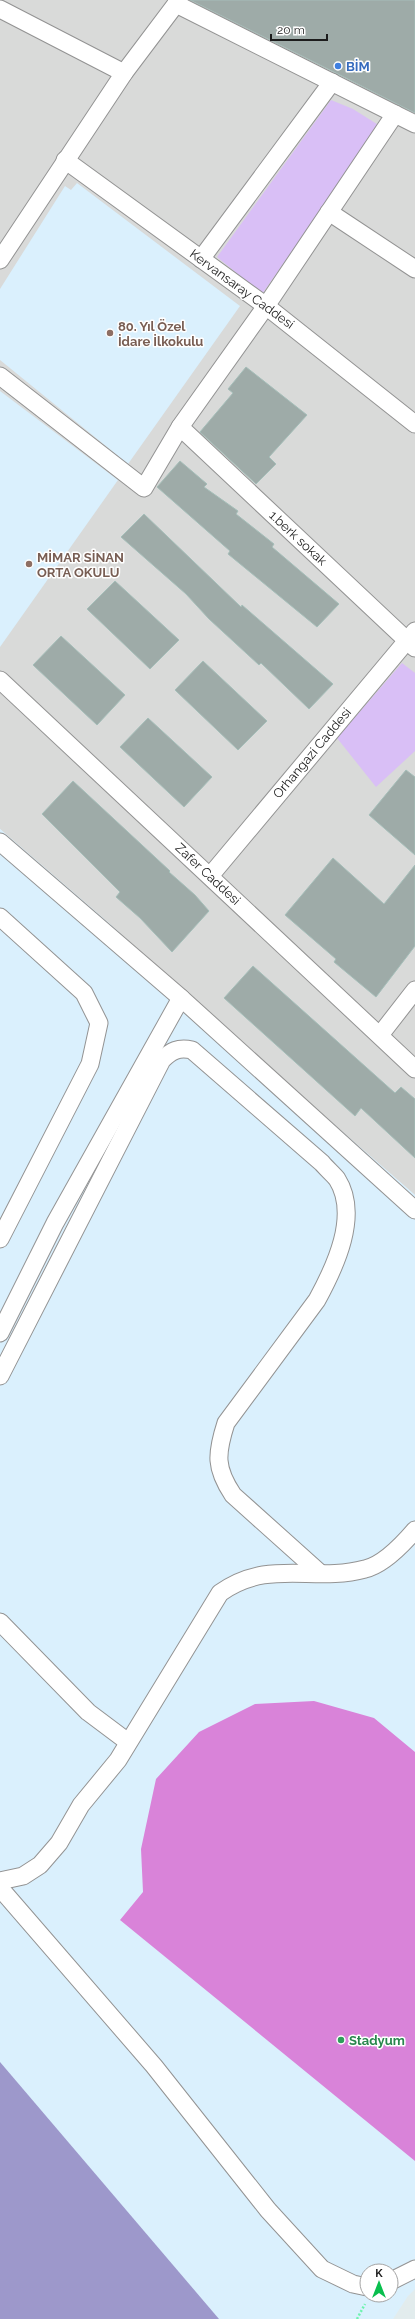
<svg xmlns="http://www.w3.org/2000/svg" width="415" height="2319" viewBox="0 0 415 2319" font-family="Raleway,sans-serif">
  <rect width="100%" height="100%" fill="#e2eced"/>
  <path fill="#d9dad9" d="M0,0H415V1195L237,1040L110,924L0,829Z"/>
  <g fill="#daf0fd" fill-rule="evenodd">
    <path d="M77,183L240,306L128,464L0,360V289L65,186L71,190Z"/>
    <path d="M0,391L118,480L0,647Z"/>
    <path d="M0,829L110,924L237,1040L415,1195V2289L408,2296L393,2319H0ZM367,2271H391V2295H367Z"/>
  </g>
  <path fill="#9d98cb" d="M0,2062L219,2319H0Z"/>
  <g fill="#d9bff6">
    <path d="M331,100L353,109L380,126L262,294L217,257Z"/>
    <path d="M402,663L415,673V751L376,787L337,738Z"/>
  </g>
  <path fill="#d983d9" d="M314,1701L374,1718L415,1752V2161L120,1920L143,1892L141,1849L156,1779L199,1732L255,1704Z"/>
  <g fill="#9eaba8" stroke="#a5beb9">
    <path d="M190,0H415V113L338,74Z"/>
    <path d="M246,367L307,415L269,457L276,464L256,484L200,432L233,393L228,389Z"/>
    <path d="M180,461L207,484L204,487L238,511L236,514L274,544L272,547L339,604L317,627L228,554L230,551L157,487Z"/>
    <path d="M144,514L241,607L242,605L333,684L309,709L261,663L259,665L209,619L186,594L121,537Z"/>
    <path d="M115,581L179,640L150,669L87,609Z"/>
    <path d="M61,636L125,695L97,725L33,665Z"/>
    <path d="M203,661L267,721L238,750L175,690Z"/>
    <path d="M148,718L212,777L184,807L120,747Z"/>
    <path d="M406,770L415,777V855L369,815Z"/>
    <path d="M73,781L170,871L169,872L195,895L209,911L172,952L140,918L116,897L120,892L42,814Z"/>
    <path d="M333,858L384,904L415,865V946L376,997L334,962L336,959L285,915Z"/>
    <path d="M253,966L395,1093L401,1087L415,1099V1158L361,1108L355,1116L224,998Z"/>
  </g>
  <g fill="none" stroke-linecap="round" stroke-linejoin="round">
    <defs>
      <g id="street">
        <path d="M0,9L124,73"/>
        <path d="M395,114L415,124"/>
        <path d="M65,160L266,306L415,424"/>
        <path d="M329,212L415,269"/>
        <path d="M201,259L332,82"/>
        <path d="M0,260L124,73L179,0"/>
        <path d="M0,376L144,488L180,427L266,306L395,114L176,4"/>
        <path d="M180,427L415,648"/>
        <path d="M0,680L415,1069"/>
        <path d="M0,842L181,998L415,1210"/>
        <path d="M210,876L415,631"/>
        <path d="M0,917L84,993L99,1023L90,1064L0,1239"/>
        <path d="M380,1035L415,990"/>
        <path d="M0,1333L55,1223L181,998"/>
        <path d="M0,1376L162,1060C171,1051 178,1047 192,1050L322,1163C326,1168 333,1174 337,1179C360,1215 335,1267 317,1300L226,1423C216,1454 215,1468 233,1495L320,1573"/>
        <path d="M0,1622L88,1712L128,1742"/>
        <path d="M0,1881L23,1876L40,1865L59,1843L81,1805L118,1760L220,1593C269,1558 313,1583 365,1569C383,1565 403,1544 415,1530"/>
        <path d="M0,1888L154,2066L268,2210L322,2269L353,2284L367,2287"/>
        <path d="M391,2281L415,2269"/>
      </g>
    </defs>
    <use href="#street" stroke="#939393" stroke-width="19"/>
    <path stroke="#6df3ae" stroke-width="2.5" stroke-dasharray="2 2" stroke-linecap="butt" d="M357,2319L365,2304"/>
    <use href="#street" stroke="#fff" stroke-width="17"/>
  </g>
  <circle fill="#3f7fe0" stroke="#fff" stroke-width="1.5" cx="338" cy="66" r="4"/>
  <g fill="#8d6e63" stroke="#fff" stroke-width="1.5">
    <circle cx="110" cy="333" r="4"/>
    <circle cx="29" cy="564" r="4"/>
  </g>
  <circle fill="#2e9e5b" stroke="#fff" stroke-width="1.5" cx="341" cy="2040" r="4"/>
  <g text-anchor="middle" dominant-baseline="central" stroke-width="3" stroke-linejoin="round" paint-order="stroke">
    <g font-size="13" font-weight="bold" fill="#366cbe" stroke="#fff" text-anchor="start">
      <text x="346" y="66">BİM</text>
    </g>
    <g font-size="13" fill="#1c1c1c" stroke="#fff">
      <text transform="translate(242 289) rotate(36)">Kervansaray Caddesi</text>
      <text transform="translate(298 538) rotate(43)">1.berk sokak</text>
      <text transform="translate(312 753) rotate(-50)">Orhangazi Caddesi</text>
      <text transform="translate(208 874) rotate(43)">Zafer Caddesi</text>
    </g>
    <g font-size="13" font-weight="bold" fill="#785e54" stroke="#fff" text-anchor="start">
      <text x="118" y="326">80. Yıl Özel<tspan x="118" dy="15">İdare İlkokulu</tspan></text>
      <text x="37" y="557">MİMAR SİNAN<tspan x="37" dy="15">ORTA OKULU</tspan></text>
    </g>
    <g font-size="13" font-weight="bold" fill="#27864d" stroke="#fff" text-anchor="start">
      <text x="349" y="2040">Stadyum</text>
    </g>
  </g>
  <g transform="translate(379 2283)"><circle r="19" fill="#ffffff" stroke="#a4a4a4"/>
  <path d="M0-3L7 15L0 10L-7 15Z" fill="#09bf4e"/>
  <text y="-6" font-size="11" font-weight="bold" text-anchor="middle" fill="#1c1c1c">K</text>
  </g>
  <path d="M271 34v6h56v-6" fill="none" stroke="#1c1c1c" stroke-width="2"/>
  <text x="277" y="34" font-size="12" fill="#1c1c1c" stroke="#ffffff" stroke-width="3" paint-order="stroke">20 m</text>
</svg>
